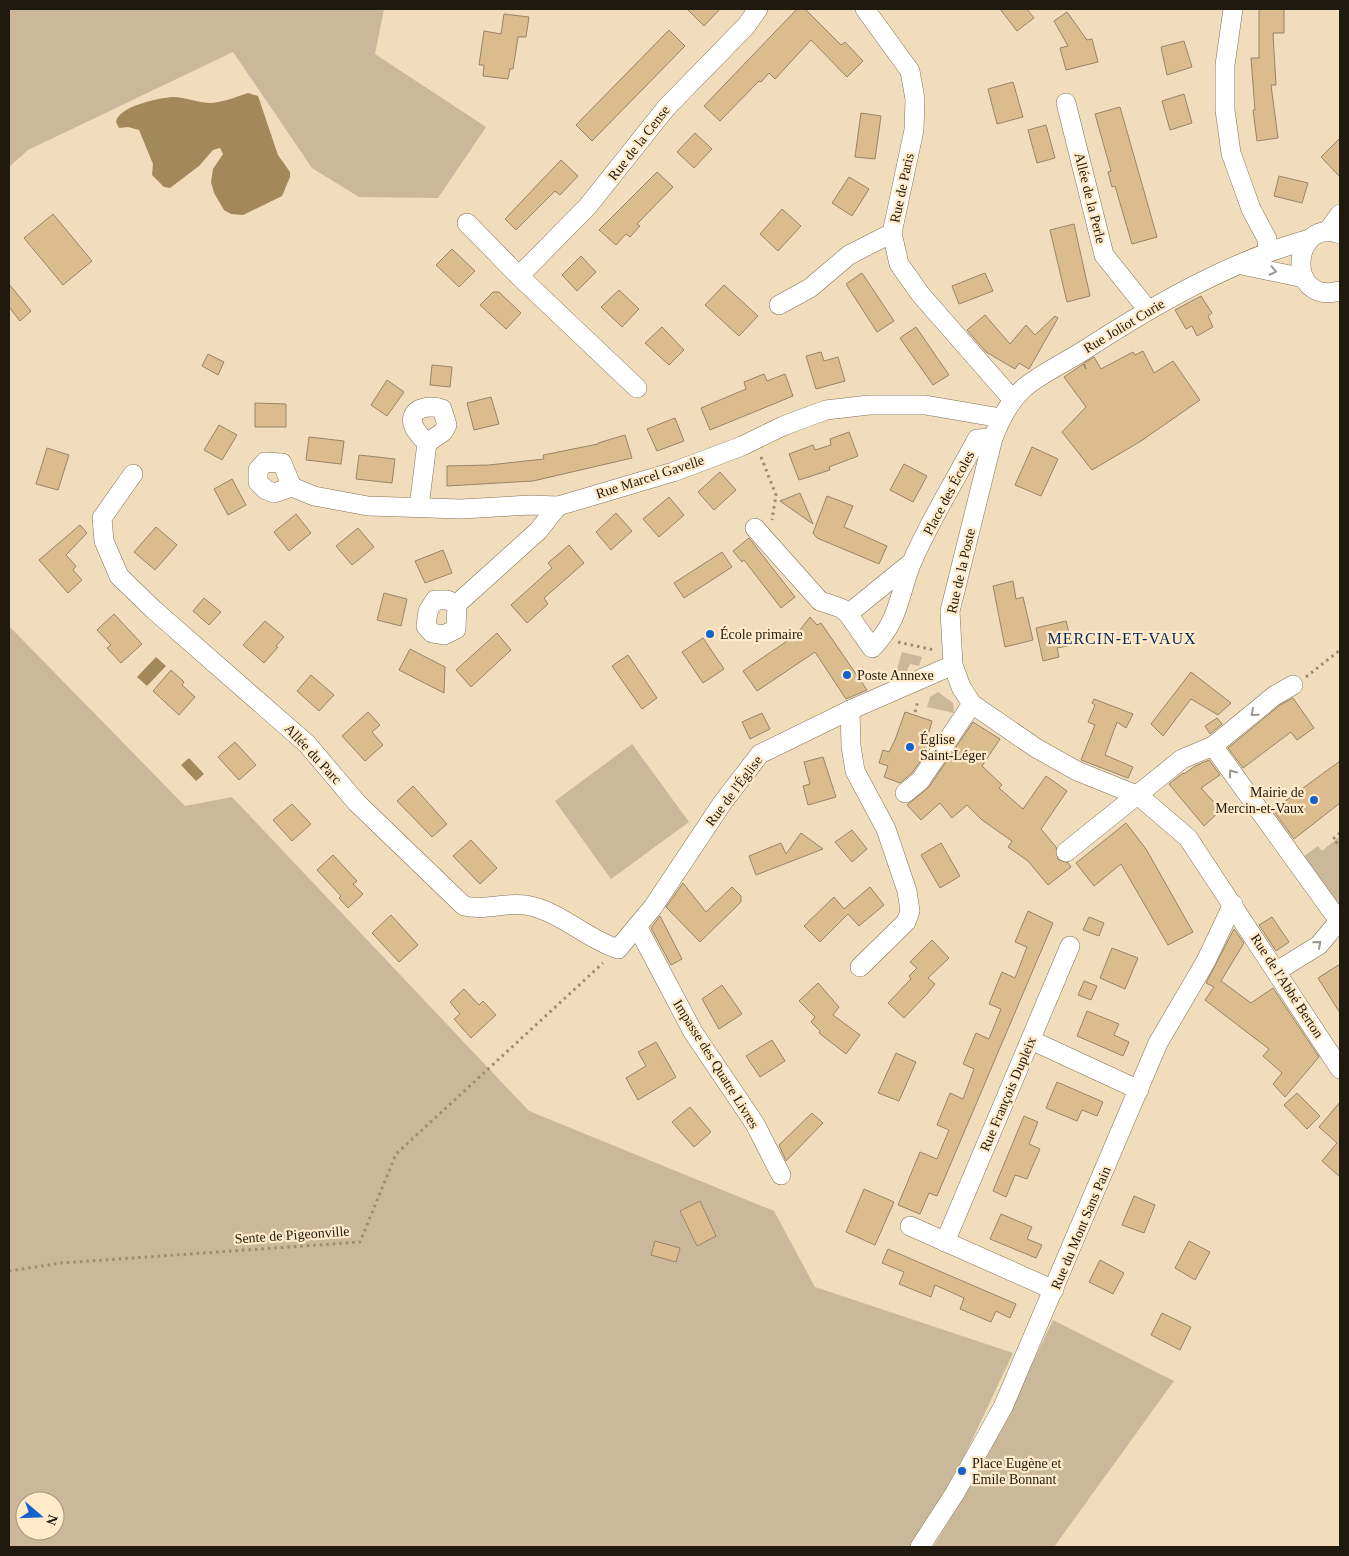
<svg xmlns="http://www.w3.org/2000/svg" width="1349" height="1556" viewBox="0 0 1349 1556" font-family="Georgia,serif">
  <rect width="100%" height="100%" fill="#f1dcbc"/>
  <g fill="#cbb89a" fill-rule="evenodd">
    <path d="M9,9H384L375,54L486,127L438,198L359,197L312,168L233,52L28,150L9,167Z"/>
    <path d="M9,626L185,806L232,797L529,1111L774,1211L815,1287L1013,1353L948,1491L912,1547H9ZM25,1501H55V1531H25Z"/>
    <path d="M902,652L922,657L919,666L910,664L907,670L913,675L901,682L896,673Z"/>
    <path d="M938,692L953,703L954,713L927,707L930,697Z"/>
    <path d="M632,744L689,822L611,879L555,801Z"/>
    <path d="M1340,836V915L1303,857L1318,846L1322,851Z"/>
    <path d="M1053,1320L1174,1381L1054,1547H933C979,1474 1016,1398 1053,1320Z"/>
  </g>
  <g fill="#a3885b">
    <path d="M248,93L258,96L278,155L290,172V177L282,196L243,215L231,214L224,210L214,193L211,182L213,169L223,154L220,148L213,150L199,166L170,188L164,187L152,175L153,164L139,130L128,127L119,128L116,122C119,106 158,98 173,97C185,97 198,103 211,103C224,102 236,97 248,93Z"/>
    <path d="M156,657L166,666L147,686L137,677Z"/>
    <path d="M189,758L204,774L196,781L181,765Z"/>
  </g>
  <g fill="#dabc8e" stroke="#988567">
    <path d="M687,9H720L704,26Z"/>
    <path d="M797,9H805L841,45L845,42L863,61L847,77L811,40L775,79L769,73L761,82L759,81L720,121L704,106Z"/>
    <path d="M1000,9H1027L1034,18L1017,31Z"/>
    <path d="M1259,9H1284V33H1273L1276,85H1271L1278,138L1257,141L1253,110H1255L1251,58H1259Z"/>
    <path d="M1067,12L1087,40L1092,39L1098,62L1066,70L1060,48L1068,46L1054,21Z"/>
    <path d="M504,14L529,17L526,37H518L513,69H510L508,79L483,76L484,65H479L484,31L501,34Z"/>
    <path d="M669,30L685,46L592,141L576,125Z"/>
    <path d="M1184,41L1192,67L1167,75L1161,47Z"/>
    <path d="M1013,82L1023,117L997,124L988,89Z"/>
    <path d="M1184,94L1192,123L1170,130L1162,101Z"/>
    <path d="M1120,107L1157,237L1132,244L1115,186L1112,187L1108,172L1111,171L1095,114Z"/>
    <path d="M861,113L881,116L875,159L855,157Z"/>
    <path d="M1046,125L1055,158L1037,163L1028,130Z"/>
    <path d="M695,133L712,149L694,168L677,152Z"/>
    <path d="M1340,138V177L1321,157Z"/>
    <path d="M561,160L578,176L560,195L555,191L516,230L505,219Z"/>
    <path d="M657,172L673,187L637,224L640,226L630,237L626,234L616,245L599,230Z"/>
    <path d="M1279,176L1308,183L1302,203L1274,196Z"/>
    <path d="M849,177L869,189L852,216L832,203Z"/>
    <path d="M782,209L801,226L778,251L760,234Z"/>
    <path d="M53,214L92,261L63,285L24,238Z"/>
    <path d="M1074,224L1090,296L1067,302L1050,230Z"/>
    <path d="M452,249L475,271L459,287L436,265Z"/>
    <path d="M581,256L596,272L577,291L562,275Z"/>
    <path d="M862,273L894,321L877,332L846,284Z"/>
    <path d="M985,273L993,291L959,304L952,286Z"/>
    <path d="M9,284L31,311L20,321L9,307Z"/>
    <path d="M724,285L758,316L739,336L705,305Z"/>
    <path d="M619,290L639,309L622,327L601,307Z"/>
    <path d="M493,292H499L521,313L506,329L480,305Z"/>
    <path d="M1201,296L1212,313L1208,316L1213,327L1197,336L1192,326L1186,329L1175,310Z"/>
    <path d="M985,315L1010,344L1026,325L1035,335L1055,316L1058,318L1029,369L1019,363L1015,369L986,352L967,330Z"/>
    <path d="M662,327L684,350L669,365L645,343Z"/>
    <path d="M916,327L949,375L933,385L900,338Z"/>
    <path d="M1143,351L1154,373L1173,361L1200,400L1141,441L1092,470L1062,432L1086,407L1064,377L1083,364L1086,369L1084,363L1094,357L1101,369L1133,352L1135,355Z"/>
    <path d="M821,352L824,361L838,357L845,381L816,389L806,356Z"/>
    <path d="M208,354L224,362L218,375L202,366Z"/>
    <path d="M432,365L452,367L450,387L430,385Z"/>
    <path d="M764,374L767,381L785,374L793,396L710,430L701,408L746,389L744,382Z"/>
    <path d="M387,380L404,392L387,416L371,405Z"/>
    <path d="M491,397L499,424L474,430L467,403Z"/>
    <path d="M255,403L286,404V427H255Z"/>
    <path d="M675,418L684,441L657,451L647,429Z"/>
    <path d="M219,425L237,435L222,460L204,450Z"/>
    <path d="M849,432L858,456L829,467L830,470L799,480L789,454L813,445L815,450L831,445L830,439Z"/>
    <path d="M625,435L632,458L533,481L447,486V466L489,465L544,459L543,455L598,444V443Z"/>
    <path d="M309,437L344,441L341,464L306,460Z"/>
    <path d="M1032,447L1058,459L1041,496L1015,485Z"/>
    <path d="M47,448L69,455L58,490L36,484Z"/>
    <path d="M359,455L395,459L392,483L356,479Z"/>
    <path d="M904,464L927,476L913,502L890,490Z"/>
    <path d="M720,472L736,490L714,510L698,492Z"/>
    <path d="M232,479L246,505L228,515L214,489Z"/>
    <path d="M800,493L813,524L780,501Z"/>
    <path d="M827,496L853,506L844,527L887,546L879,564L817,538L813,533Z"/>
    <path d="M669,497L684,515L659,537L643,519Z"/>
    <path d="M616,513L632,531L611,550L596,532Z"/>
    <path d="M296,514L311,533L289,551L274,532Z"/>
    <path d="M80,525L87,533L66,555L76,566L73,570L82,580L68,593L39,560Z"/>
    <path d="M156,527L177,545L155,570L134,552Z"/>
    <path d="M358,528L374,547L352,565L336,546Z"/>
    <path d="M749,538L795,597L781,608L744,560L742,562L733,551Z"/>
    <path d="M569,545L584,563L544,598L548,604L527,623L511,605L552,568L548,563Z"/>
    <path d="M443,550L452,573L425,583L415,561Z"/>
    <path d="M722,552L732,567L684,598L674,583Z"/>
    <path d="M1013,581L1016,599L1023,597L1033,640L1005,647L993,586Z"/>
    <path d="M384,593L407,599L401,626L377,620Z"/>
    <path d="M204,598L221,612L209,625L193,611Z"/>
    <path d="M114,614L142,644L121,663L107,648L111,645L97,630Z"/>
    <path d="M810,617L817,625L821,623L867,690L846,699L815,652L757,691L743,671L796,635Z"/>
    <path d="M265,621L284,637L276,646L278,647L264,663L243,645Z"/>
    <path d="M1066,621L1072,645L1057,648L1059,657L1043,661L1036,628Z"/>
    <path d="M497,633L511,650L471,687L456,670Z"/>
    <path d="M703,638L724,669L703,683L682,652Z"/>
    <path d="M410,649L445,667L444,693L399,670Z"/>
    <path d="M628,655L657,698L642,709L612,666Z"/>
    <path d="M171,670L184,682L182,685L195,697L179,715L153,691Z"/>
    <path d="M1191,672L1231,703L1218,715L1191,699L1163,736L1151,724Z"/>
    <path d="M311,675L334,695L319,711L297,691Z"/>
    <path d="M1293,698L1314,728L1297,740L1291,732L1243,768L1228,748L1280,705Z"/>
    <path d="M1094,699L1133,714L1126,728L1117,722L1105,755L1133,767L1128,778L1081,760L1095,725L1088,722L1095,705L1092,703Z"/>
    <path d="M368,712L380,725L372,732L383,745L365,761L342,736Z"/>
    <path d="M905,712L932,721L921,760L912,773L900,783L884,777L888,766L879,763L883,750L889,752L895,740Z"/>
    <path d="M762,713L770,729L750,739L742,722Z"/>
    <path d="M1217,718L1222,724L1210,734L1205,726Z"/>
    <path d="M973,722L1000,739L982,766L1002,785L999,788L1023,809L1046,776L1067,791L1041,829L1056,847L1058,859L1068,863L1071,867L1048,885L1028,861L1008,847L1012,841L982,820L967,805L952,818L940,803L921,820L907,805L929,787Z"/>
    <path d="M235,742L256,765L239,780L218,757Z"/>
    <path d="M823,757L836,797L808,805L803,786L810,784L804,762Z"/>
    <path d="M1209,760L1220,775L1201,788L1221,810L1204,826L1169,784L1183,773L1184,774L1195,766Z"/>
    <path d="M1340,761V803L1294,839L1273,810Z"/>
    <path d="M413,786L447,824L432,837L397,801Z"/>
    <path d="M292,804L311,824L292,841L273,820Z"/>
    <path d="M1126,823L1146,849L1193,932L1168,945L1121,864L1094,886L1076,863Z"/>
    <path d="M852,830L867,849L852,862L835,842Z"/>
    <path d="M801,833L823,849L756,875L749,856L781,843L786,854Z"/>
    <path d="M471,840L497,868L480,884L453,856Z"/>
    <path d="M941,843L960,876L940,888L921,855Z"/>
    <path d="M333,855L357,881L353,884L363,894L348,908L339,898L341,896L317,870Z"/>
    <path d="M683,883L706,912L732,887L741,896V902L700,942L666,907Z"/>
    <path d="M870,887L884,905L859,926L848,914L820,942L804,926L834,897L844,909Z"/>
    <path d="M1028,911L1053,923L937,1196L929,1193L920,1214L898,1205L920,1152L937,1159L949,1130L937,1125L950,1093L963,1099L974,1069L963,1064L976,1033L989,1039L1001,1009L989,1004L1002,972L1015,978L1027,947L1015,942Z"/>
    <path d="M391,915L418,945L399,962L372,933Z"/>
    <path d="M660,916L682,959L671,965L651,928Z"/>
    <path d="M1089,917L1104,923L1099,936L1083,930Z"/>
    <path d="M1272,917L1289,942L1276,951L1259,925Z"/>
    <path d="M1234,929L1244,943L1221,981L1251,1003L1273,988L1319,1057L1285,1097L1273,1084L1282,1073L1263,1056L1269,1049L1205,1000L1214,987L1206,983Z"/>
    <path d="M932,940L949,958L928,978L935,984L927,994L904,1018L888,1003L911,979L909,976L917,968L910,962Z"/>
    <path d="M1112,948L1138,958L1125,989L1100,978Z"/>
    <path d="M1340,964V1013L1318,978Z"/>
    <path d="M1084,981L1097,986L1091,1000L1078,995Z"/>
    <path d="M818,983L839,1007L833,1015L860,1035L846,1054L819,1033L820,1031L811,1022L815,1017L799,1001Z"/>
    <path d="M722,985L742,1014L719,1029L702,999Z"/>
    <path d="M464,989L479,1005L483,1001L496,1015L471,1038L454,1019L460,1014L450,1002Z"/>
    <path d="M1087,1011L1119,1024L1114,1035L1129,1042L1123,1056L1077,1036Z"/>
    <path d="M772,1040L785,1061L760,1077L746,1056Z"/>
    <path d="M656,1042L676,1077L638,1100L626,1078L646,1066L638,1052Z"/>
    <path d="M896,1053L916,1062L899,1101L878,1093Z"/>
    <path d="M1057,1082L1103,1102L1097,1116L1082,1110L1077,1121L1046,1108Z"/>
    <path d="M1297,1093L1320,1116L1307,1129L1284,1105Z"/>
    <path d="M1340,1102V1177L1322,1161L1337,1143L1319,1127Z"/>
    <path d="M690,1107L711,1132L694,1147L672,1122Z"/>
    <path d="M812,1113L823,1123L786,1161L779,1145Z"/>
    <path d="M1024,1116L1038,1122L1029,1144L1040,1149L1027,1179L1015,1175L1006,1197L993,1191Z"/>
    <path d="M864,1189L894,1202L875,1245L846,1232Z"/>
    <path d="M1134,1196L1155,1205L1144,1233L1122,1225Z"/>
    <path d="M700,1201L716,1236L697,1246L680,1211Z"/>
    <path d="M1001,1214L1032,1227L1027,1239L1042,1245L1036,1258L990,1239Z"/>
    <path d="M655,1241L680,1248L676,1262L651,1255Z"/>
    <path d="M1189,1241L1210,1252L1195,1280L1175,1268Z"/>
    <path d="M888,1249L1016,1304L1010,1318L996,1311L991,1322L960,1309L964,1298L935,1285L931,1297L899,1284L904,1272L882,1263Z"/>
    <path d="M1100,1260L1124,1273L1113,1294L1089,1282Z"/>
    <path d="M1162,1313L1191,1327L1180,1350L1151,1335Z"/>
  </g>
  <g fill="none" stroke-linecap="round" stroke-linejoin="round">
    <defs>
      <g id="minor">
        <path d="M865,9L910,71L915,99L914,130L892,233L899,264L921,295L1013,400"/>
        <path d="M1233,9L1225,65V110L1231,153L1251,209L1267,239L1268,251"/>
        <path d="M1066,103L1104,255L1148,310"/>
        <path d="M467,223L519,276"/>
        <path d="M1327,232L1340,214"/>
        <path d="M1340,234C1292,216 1284,306 1340,291"/>
        <path d="M1310,239C1228,262 1154,305 1083,351C1064,363 1042,373 1025,387C1009,401 1000,420 993,438L950,611L953,665L961,687L972,704L1036,748L1077,771L1139,796L1188,838L1340,1069"/>
        <path d="M1242,265L1304,278"/>
        <path d="M779,305L810,288L849,255L892,233"/>
        <path d="M637,388L519,276L588,206L666,108L746,26L758,9"/>
        <path d="M133,474L102,518L104,541L119,576L154,610L307,744L357,803L464,906C485,911 504,902 525,905C559,910 586,939 618,949L653,907L723,802L760,754L850,710L953,665"/>
        <path d="M292,487L274,493L266,490L258,482V470L265,462L282,463L292,487L314,496L368,506L461,509L531,505L558,506L673,472L742,446L783,426L826,410L869,405H925L1001,418"/>
        <path d="M419,507L427,443L443,432L447,425L442,409C430,404 406,408 414,427C417,433 422,438 427,443"/>
        <path d="M755,528L820,601L841,608L848,614"/>
        <path d="M912,562L848,614L872,648C900,620 898,596 912,562C930,520 956,479 977,439L993,438"/>
        <path d="M457,604L456,629L444,635L432,633L426,626L428,611L435,600H447L457,604L538,531L558,506"/>
        <path d="M850,710L851,746L855,771L886,829L907,891L910,911L906,922L860,967"/>
        <path d="M1213,746L1339,921L1319,945L1277,971"/>
        <path d="M905,793L920,781L972,704"/>
        <path d="M1066,852L1182,759L1213,746L1274,696L1293,685"/>
        <path d="M637,926L693,1032L755,1124L781,1175"/>
        <path d="M1031,1040L1139,1090"/>
        <path d="M910,1226L1054,1290"/>
        <path d="M945,1242L1070,946"/>
        <path d="M920,1547L955,1493L1003,1407L1158,1043L1206,961L1233,904"/>
      </g>
    </defs>
    <use href="#minor" stroke="#847254" stroke-width="20"/>
    <g stroke="#9c8c75" stroke-width="3" stroke-dasharray="2.5 4" stroke-linecap="butt">
      <path d="M761,457L776,495L772,520"/>
      <path d="M898,642L934,650"/>
      <path d="M1306,677L1340,650"/>
      <path d="M915,712L918,701"/>
      <path d="M1340,833L1333,839L1340,846"/>
      <path d="M9,1271L61,1263L360,1242L396,1154L603,963"/>
    </g>
    <use href="#minor" stroke="#fff" stroke-width="19"/>
  </g>
  <defs><path id="oneway-chevron" d="M-2-3.5L2.5 0L-2 3.5" fill="none" stroke-width="1.6" stroke-linecap="round" stroke-linejoin="round" transform="scale(1.25)"/></defs>
  <g stroke="#9b9892">
    <use href="#oneway-chevron" transform="translate(1273 271) rotate(12)"/>
    <use href="#oneway-chevron" transform="translate(1254 713) rotate(139)"/>
    <use href="#oneway-chevron" transform="translate(1232 773) rotate(-126)"/>
    <use href="#oneway-chevron" transform="translate(1318 944) rotate(-41)"/>
  </g>
  <g fill="#1662cd" stroke="#ffeac9" stroke-width="2">
    <circle cx="710" cy="634" r="5"/>
    <circle cx="847" cy="675" r="5"/>
    <circle cx="910" cy="747" r="5"/>
    <circle cx="1314" cy="800" r="5"/>
    <circle cx="962" cy="1471" r="5"/>
  </g>
  <g text-anchor="middle" dominant-baseline="central" stroke-width="4.5" stroke-linejoin="round" paint-order="stroke">
    <g font-size="14" fill="#20190d" stroke="#ffeac9">
      <text transform="translate(639 143) rotate(-52)">Rue de la Cense</text>
      <text transform="translate(902 188) rotate(-78)">Rue de Paris</text>
      <text transform="translate(1090 198) rotate(76)">Allée de la Perle</text>
      <text transform="translate(1124 326) rotate(-31)">Rue Joliot Curie</text>
      <text transform="translate(650 477) rotate(-18)">Rue Marcel Gavelle</text>
      <text transform="translate(949 493) rotate(-62)">Place des Écoles</text>
      <text transform="translate(961 571) rotate(-77)">Rue de la Poste</text>
      <text transform="translate(313 754) rotate(47)">Allée du Parc</text>
      <text transform="translate(734 791) rotate(-53)">Rue de l'Église</text>
      <text transform="translate(1287 986) rotate(57)">Rue de l'Abbé Berton</text>
      <text transform="translate(716 1064) rotate(58)">Impasse des Quatre Livres</text>
      <text transform="translate(1008 1094) rotate(-67)">Rue François Dupleix</text>
      <text transform="translate(1081 1228) rotate(-67)">Rue du Mont Sans Pain</text>
      <text transform="translate(292 1235) rotate(-4)">Sente de Pigeonville</text>
    </g>
    <g font-size="14" fill="#20190d" stroke="#ffeac9" text-anchor="start">
      <text x="720" y="634">École primaire</text>
      <text x="857" y="675">Poste Annexe</text>
      <text x="920" y="739">Église<tspan x="920" dy="16">Saint-Léger</tspan></text>
      <text x="1304" y="792" text-anchor="end">Mairie de<tspan x="1304" dy="16">Mercin-et-Vaux</tspan></text>
      <text x="972" y="1463">Place Eugène et<tspan x="972" dy="16">Emile Bonnant</tspan></text>
    </g>
    <g font-size="16" letter-spacing="1" fill="#05285b" stroke="#ffeac9">
      <text x="1122" y="638">MERCIN-ET-VAUX</text>
    </g>
  </g>
  <rect width="1349" height="1556" fill="none" stroke="#20190d" stroke-width="20"/>
  <g transform="translate(40 1516) rotate(109)"><circle r="24" fill="#ffeac9" stroke="#a6967e"/>
  <path d="M0-4L9 19L0 12L-9 19Z" fill="#1662cd"/>
  <text y="-8" font-size="14" font-weight="bold" text-anchor="middle" fill="#20190d">N</text>
  </g>
</svg>
